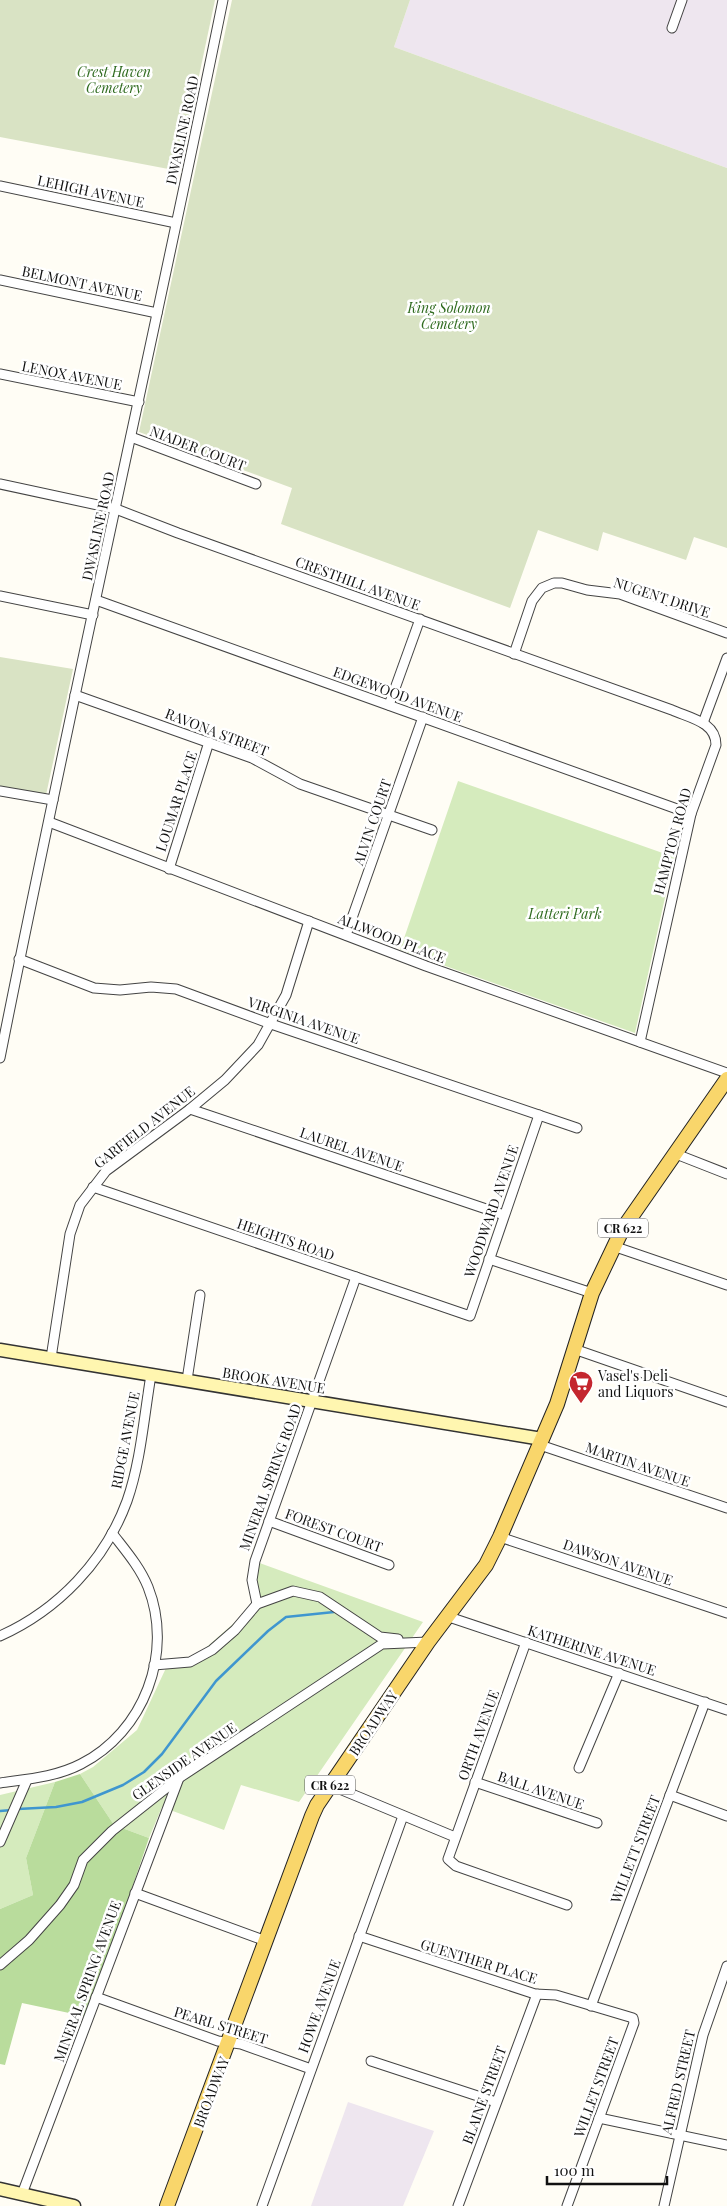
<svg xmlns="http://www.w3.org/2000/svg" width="727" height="2206" viewBox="0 0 727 2206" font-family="'Playfair Display',serif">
  <rect width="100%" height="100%" fill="#fffdf5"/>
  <g fill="#eee6ef">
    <path d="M410,0H727V168L394,47Z"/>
    <path d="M348,2102L434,2131L403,2206H311Z"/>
  </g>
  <g fill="#d5ebbd">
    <path d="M458,781L674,857L635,1033L400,950Z"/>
    <path d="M254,1561L423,1622L299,1802L241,1785L224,1830L162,1807L149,1838L114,1825L80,1774L93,1767L137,1730L166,1668L193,1659L258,1602Z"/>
    <path d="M55,1782L26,1858L33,1895L0,1909V1795Z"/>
  </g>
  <path fill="#b9dc9c" d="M80,1774L114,1825L149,1838L88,2017L22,2003L5,2065L0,2064V1909L33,1895L26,1858L55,1782Z"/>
  <g fill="#d9e3c4">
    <path d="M0,0H215L179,171L0,137Z"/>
    <path d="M232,0H410L394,47L727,168V548L694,537L686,560L603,532L598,551L538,530L510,608L281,524L292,488L139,432Z"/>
    <path d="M0,657L73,669L46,795L0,787Z"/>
  </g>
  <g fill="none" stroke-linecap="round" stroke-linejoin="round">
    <g stroke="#3f96cf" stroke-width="2.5">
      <path d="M18,1809L56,1807L82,1802L123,1785L144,1772L162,1754L216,1681L268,1631L286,1617L334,1612"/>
      <path d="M0,1811L12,1810"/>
    </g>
    <defs>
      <g id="street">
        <path d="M672,28L682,0"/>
        <path d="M0,186L176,223"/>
        <path d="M0,280L157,313"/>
        <path d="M0,374L139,402"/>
        <path d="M131,437L256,484"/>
        <path d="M0,484L116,509L178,533L672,710C690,718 716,722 716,745L691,814L640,1042"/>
        <path d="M0,596L93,615"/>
        <path d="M96,600L691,814"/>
        <path d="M514,654L532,601L542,588L554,583H562L587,590L620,594L727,633"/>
        <path d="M75,695L252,758L300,784L432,830"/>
        <path d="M389,705L420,619"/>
        <path d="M703,723L727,658"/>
        <path d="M0,791L53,800"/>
        <path d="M49,822L426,966L727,1073"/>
        <path d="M169,869L209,742"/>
        <path d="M346,935L423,717"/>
        <path d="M19,959L94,988L120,990L151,987L176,989L271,1024L577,1128"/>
        <path d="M0,1058C70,704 151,353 223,0"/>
        <path d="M190,1109L504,1215"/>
        <path d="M676,1154L727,1174"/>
        <path d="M93,1187L470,1316L539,1115"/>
        <path d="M613,1246L727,1285"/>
        <path d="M489,1259L592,1293"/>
        <path d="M574,1349L727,1402"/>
        <path d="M51,1358L70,1234L80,1205L106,1171L190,1109L225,1080L258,1045L286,995L309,921"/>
        <path d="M187,1380L200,1295"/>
        <path d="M540,1445L727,1508"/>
        <path d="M269,1521L389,1565"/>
        <path d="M500,1537L727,1613"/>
        <path d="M257,1604L252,1580L255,1561L356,1277"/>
        <path d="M449,1617L727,1710"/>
        <path d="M0,1636C58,1610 105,1561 127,1501C141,1461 144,1416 151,1375"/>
        <path d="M526,1642L448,1859L456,1866L567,1905"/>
        <path d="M154,1665L190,1662L212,1650L235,1630L257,1604L293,1591L320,1597L380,1637L398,1639"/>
        <path d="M579,1768L619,1673"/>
        <path d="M475,1782L597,1823"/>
        <path d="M0,1783C28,1779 56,1777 81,1764C144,1732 174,1653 148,1587C140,1567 125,1550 112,1533"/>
        <path d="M330,1785L455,1837"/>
        <path d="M670,1795L727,1816"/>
        <path d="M0,1842L27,1780"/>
        <path d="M135,1893L266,1941"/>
        <path d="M359,1936L535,1994L556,1995L633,2018L634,2023L567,2206"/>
        <path d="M0,1965L29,1940L60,1905L74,1885L83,1860L112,1831L179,1778L382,1644L428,1642"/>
        <path d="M96,1997L218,2041L241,2044L311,2069"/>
        <path d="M591,2006L705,1702"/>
        <path d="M371,2061L496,2102"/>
        <path d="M599,2118L727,2145"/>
        <path d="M22,2194L179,1778"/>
        <path d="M262,2206L403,1816"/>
        <path d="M458,2206L537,1994"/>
        <path d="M664,2206L703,2035L727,1966"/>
      </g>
      <g id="secondary">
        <path d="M0,1350L542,1439"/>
        <path d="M0,2189L74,2206"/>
      </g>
      <path id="primary" d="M167,2206L312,1816L317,1805L428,1642L486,1565L500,1537L557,1404L592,1293L622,1230L727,1079"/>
    </defs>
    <use href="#street" stroke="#444" stroke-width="11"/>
    <use href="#secondary" stroke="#333" stroke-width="15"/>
    <use href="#primary" stroke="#222" stroke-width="16"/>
    <use href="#street" stroke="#fff" stroke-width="9"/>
    <use href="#secondary" stroke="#fff6b0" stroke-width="12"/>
    <use href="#primary" stroke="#f9d66b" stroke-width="14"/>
  </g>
  <defs>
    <symbol id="supermarket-pin" viewBox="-11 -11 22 30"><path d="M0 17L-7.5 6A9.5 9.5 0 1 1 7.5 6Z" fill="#c4262e" stroke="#fff"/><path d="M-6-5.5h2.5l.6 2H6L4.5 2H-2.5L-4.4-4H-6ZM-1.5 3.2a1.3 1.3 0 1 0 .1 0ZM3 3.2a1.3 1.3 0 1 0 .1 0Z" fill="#fff"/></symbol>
  </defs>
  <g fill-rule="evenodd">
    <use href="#supermarket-pin" x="567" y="1369" width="28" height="38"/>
  </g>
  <g text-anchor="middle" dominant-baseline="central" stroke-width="5" stroke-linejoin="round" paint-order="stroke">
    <g fill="#fff" stroke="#585858" stroke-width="1">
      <rect x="598" y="1218.5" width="50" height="19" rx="4"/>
      <rect x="305" y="1775.5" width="50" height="19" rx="4"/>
    </g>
    <g font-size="12" font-weight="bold" fill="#111">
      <text x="623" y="1228">CR 622</text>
      <text x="330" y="1785">CR 622</text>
    </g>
    <g font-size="14" font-style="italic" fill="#2f6b1f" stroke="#fff">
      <text x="114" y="71">Crest Haven<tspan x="114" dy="16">Cemetery</tspan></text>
      <text x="449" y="307">King Solomon<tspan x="449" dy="16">Cemetery</tspan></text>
      <text x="565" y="913">Latteri Park</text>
    </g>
    <g font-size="14" fill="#111" stroke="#fff">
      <text transform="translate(182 130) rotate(-78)">DWASLINE ROAD</text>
      <text transform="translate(91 191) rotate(12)">LEHIGH AVENUE</text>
      <text transform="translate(82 283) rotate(12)">BELMONT AVENUE</text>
      <text transform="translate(72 375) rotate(11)">LENOX AVENUE</text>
      <text transform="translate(198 448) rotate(21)">NIADER COURT</text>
      <text transform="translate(98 526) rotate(-78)">DWASLINE ROAD</text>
      <text transform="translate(358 583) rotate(20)">CRESTHILL AVENUE</text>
      <text transform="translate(662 597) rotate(18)">NUGENT DRIVE</text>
      <text transform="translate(398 694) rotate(20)">EDGEWOOD AVENUE</text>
      <text transform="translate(217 732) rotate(21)">RAVONA STREET</text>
      <text transform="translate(176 801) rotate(-72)">LOUMAR PLACE</text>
      <text transform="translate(372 822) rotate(-71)">ALVIN COURT</text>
      <text transform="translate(672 841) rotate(-75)">HAMPTON ROAD</text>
      <text transform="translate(392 938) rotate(21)">ALLWOOD PLACE</text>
      <text transform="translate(304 1020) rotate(19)">VIRGINIA AVENUE</text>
      <text transform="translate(144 1127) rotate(-38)">GARFIELD AVENUE</text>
      <text transform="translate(352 1149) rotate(19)">LAUREL AVENUE</text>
      <text transform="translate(491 1211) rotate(-71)">WOODWARD AVENUE</text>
      <text transform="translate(286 1239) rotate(19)">HEIGHTS ROAD</text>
      <text transform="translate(274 1380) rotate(9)">BROOK AVENUE</text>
      <text transform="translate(125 1440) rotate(-79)">RIDGE AVENUE</text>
      <text transform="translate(638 1464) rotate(19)">MARTIN AVENUE</text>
      <text transform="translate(270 1477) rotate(-70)">MINERAL SPRING ROAD</text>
      <text transform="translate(334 1530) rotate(20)">FOREST COURT</text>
      <text transform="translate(618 1562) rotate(19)">DAWSON AVENUE</text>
      <text transform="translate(592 1650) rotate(18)">KATHERINE AVENUE</text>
      <text transform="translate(373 1723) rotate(-56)">BROADWAY</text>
      <text transform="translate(478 1735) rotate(-70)">ORTH AVENUE</text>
      <text transform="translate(184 1761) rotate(-35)">GLENSIDE AVENUE</text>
      <text transform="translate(541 1790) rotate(19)">BALL AVENUE</text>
      <text transform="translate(635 1849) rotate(-69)">WILLETT STREET</text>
      <text transform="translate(479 1961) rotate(17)">GUENTHER PLACE</text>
      <text transform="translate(87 1981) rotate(-70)">MINERAL SPRING AVENUE</text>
      <text transform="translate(319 2006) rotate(-70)">HOWE AVENUE</text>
      <text transform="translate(221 2025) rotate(17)">PEARL STREET</text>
      <text transform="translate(678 2082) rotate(-77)">ALFRED STREET</text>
      <text transform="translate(596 2087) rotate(-70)">WILLET STREET</text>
      <text transform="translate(211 2092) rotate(-69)">BROADWAY</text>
      <text transform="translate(484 2095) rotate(-70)">BLAINE STREET</text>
    </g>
    <g font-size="14" fill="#111" stroke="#fff" text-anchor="start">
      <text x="598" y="1375">Vasel's Deli<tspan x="598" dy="16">and Liquors</tspan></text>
    </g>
  </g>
  <path d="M547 2176v8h120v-8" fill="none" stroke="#111111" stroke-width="2.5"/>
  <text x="554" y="2176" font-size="15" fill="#111111" stroke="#ffffff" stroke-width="4" paint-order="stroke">100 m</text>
</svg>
